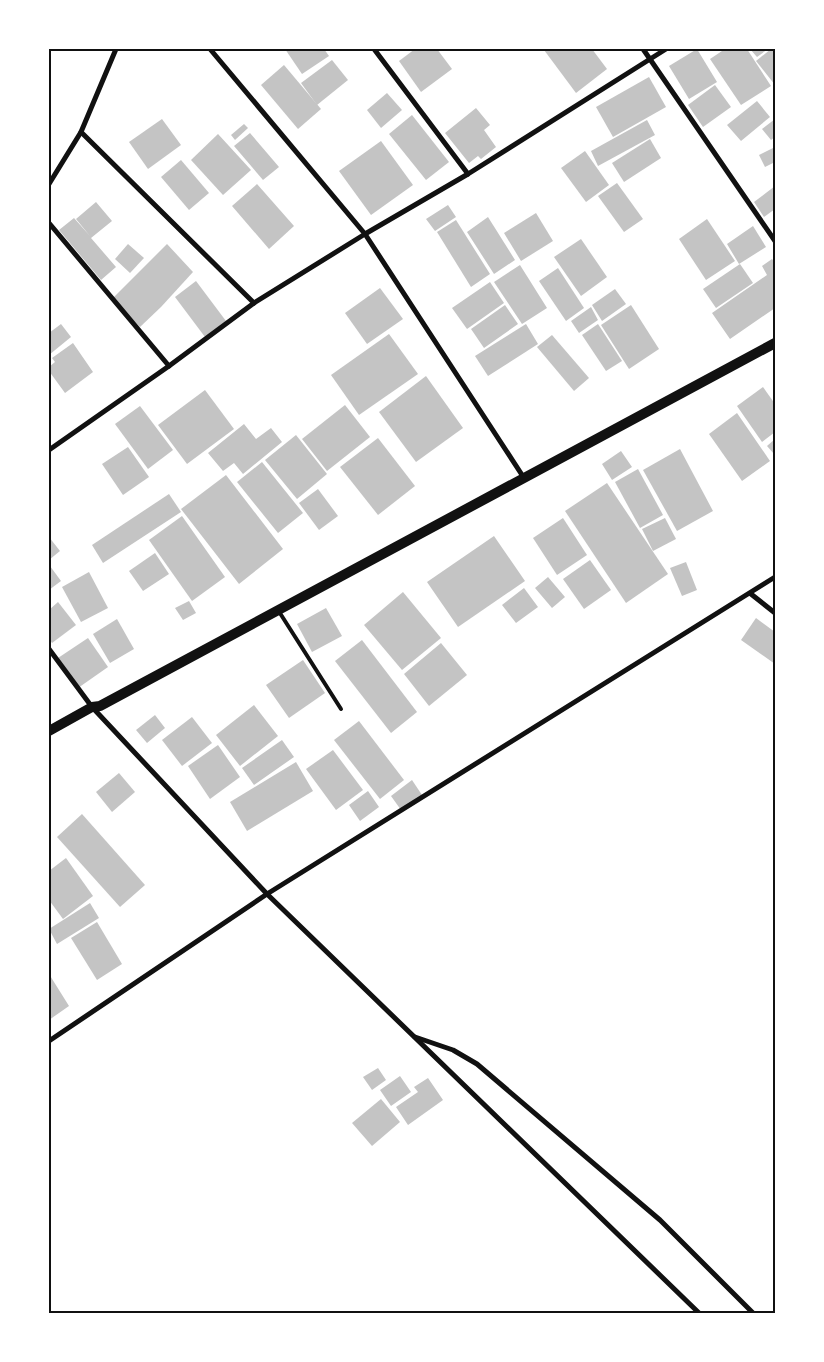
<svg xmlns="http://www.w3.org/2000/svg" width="824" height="1362" viewBox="0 0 824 1362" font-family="Figtree,sans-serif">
  <rect width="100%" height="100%" fill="#fff"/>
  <g fill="#c4c4c4">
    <path d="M285,49H324L329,56L302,74Z"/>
    <path d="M415,49H437L452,69L421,92L399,61Z"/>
    <path d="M546,49H592L607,69L576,93L544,50Z"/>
    <path d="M697,49L717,82L689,99L669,66Z"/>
    <path d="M725,49H747L771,86L741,105L710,59Z"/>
    <path d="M750,49H768L757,57Z"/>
    <path d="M771,49H775V85L756,61Z"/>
    <path d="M332,60L348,80L317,105L301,83Z"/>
    <path d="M284,65L321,109L298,129L261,85Z"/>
    <path d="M649,77L666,107L613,137L596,107Z"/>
    <path d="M715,85L731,107L703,127L688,105Z"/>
    <path d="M387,93L402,110L381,128L367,110Z"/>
    <path d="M757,101L770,117L741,141L727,125Z"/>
    <path d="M476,108L490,125L484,130L496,147L481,159L478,156L469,163L445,133Z"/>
    <path d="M412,115L449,162L426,180L389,134Z"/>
    <path d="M162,119L181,145L148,169L129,142Z"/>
    <path d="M775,119V137L771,140L762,129Z"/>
    <path d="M647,120L655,135L598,166L591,151Z"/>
    <path d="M244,124L248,128L235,140L231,135Z"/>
    <path d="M250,133L279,167L263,180L234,146Z"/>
    <path d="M218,134L251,170L223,195L191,160Z"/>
    <path d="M650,139L661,158L624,182L612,163Z"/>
    <path d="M381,141L413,185L371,215L339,171Z"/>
    <path d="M775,147V162L765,167L759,155Z"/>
    <path d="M585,151L609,185L586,202L561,168Z"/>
    <path d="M181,160L209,193L189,210L161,177Z"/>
    <path d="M617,183L643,219L624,232L598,196Z"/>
    <path d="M257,184L294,226L269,249L232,206Z"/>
    <path d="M775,186V209L764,217L754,202Z"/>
    <path d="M96,202L112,221L91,238L116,267L101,280L59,230L74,218L90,236L76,219Z"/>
    <path d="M448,205L456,217L435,231L426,219Z"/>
    <path d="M536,213L553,241L521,261L504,233Z"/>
    <path d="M488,217L515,260L494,274L467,232Z"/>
    <path d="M707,219L735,261L706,280L679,239Z"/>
    <path d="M456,220L490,274L471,287L437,232Z"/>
    <path d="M753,226L766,247L739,264L727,244Z"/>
    <path d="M581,239L607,277L581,296L554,257Z"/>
    <path d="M128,244L144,258L130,273L115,259Z"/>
    <path d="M167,244L193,272L161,307L140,327L112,299Z"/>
    <path d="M772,259L775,263V308L730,339L712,313L767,275L762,266Z"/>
    <path d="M740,264L753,283L716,308L703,289Z"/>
    <path d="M520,265L547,308L522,324L494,282Z"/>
    <path d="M558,268L584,308L566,321L539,281Z"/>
    <path d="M196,281L226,321L205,337L175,297Z"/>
    <path d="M490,282L504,303L467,329L452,308Z"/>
    <path d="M380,288L403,319L367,344L345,313Z"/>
    <path d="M615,289L626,304L602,321L592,305Z"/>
    <path d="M505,305L518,324L484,348L471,329Z"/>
    <path d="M631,305L659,349L629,369L601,325Z"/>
    <path d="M591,307L598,320L579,333L571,321Z"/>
    <path d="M61,324L71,337L49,355V333Z"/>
    <path d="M526,324L538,344L488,376L475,356Z"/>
    <path d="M598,324L622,361L606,371L582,335Z"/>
    <path d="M389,334L418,374L359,415L331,375Z"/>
    <path d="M552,335L589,378L574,391L537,347Z"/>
    <path d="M73,343L93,372L65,393L49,371V367L55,362L52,358Z"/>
    <path d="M426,376L463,428L416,462L379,412Z"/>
    <path d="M763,387L775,404V432L762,442L737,406Z"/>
    <path d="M205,390L234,429L187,464L158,425Z"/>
    <path d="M345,405L370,437L327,471L302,439Z"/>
    <path d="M140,406L173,450L148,469L115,424Z"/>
    <path d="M737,413L770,461L742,481L709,434Z"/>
    <path d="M244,424L256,439L271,428L282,442L243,474L234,463L223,471L208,453Z"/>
    <path d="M296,435L327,474L297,499L265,460Z"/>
    <path d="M378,438L415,486L378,515L340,467Z"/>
    <path d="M775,439V453L774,454L767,446Z"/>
    <path d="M128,447L149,477L123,495L102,464Z"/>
    <path d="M680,449L713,511L677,531L643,470Z"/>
    <path d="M621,451L632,467L612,480L602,464Z"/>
    <path d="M262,462L303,513L278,533L237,482Z"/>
    <path d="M638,469L663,515L640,528L615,482Z"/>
    <path d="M226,475L283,549L239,584L181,509Z"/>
    <path d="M607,483L668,574L626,603L565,511Z"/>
    <path d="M318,489L338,516L319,530L299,503Z"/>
    <path d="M169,494L181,512L103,563L92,545Z"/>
    <path d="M182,516L225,577L192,601L149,540Z"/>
    <path d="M563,518L587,555L557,575L533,538Z"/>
    <path d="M665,518L676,539L653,551L642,529Z"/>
    <path d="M494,536L525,581L458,627L427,582Z"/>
    <path d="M49,537L60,551L49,560Z"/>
    <path d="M155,553L169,574L143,591L129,571Z"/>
    <path d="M590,560L611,590L584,609L563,579Z"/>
    <path d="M686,562L697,590L682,596L670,568Z"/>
    <path d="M50,566L61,581L49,590V567Z"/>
    <path d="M89,572L108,608L81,622L62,587Z"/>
    <path d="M548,577L565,597L552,608L535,588Z"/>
    <path d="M524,588L538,607L516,623L502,605Z"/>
    <path d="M403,592L441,638L402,670L364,625Z"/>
    <path d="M189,601L196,613L183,620L175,608Z"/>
    <path d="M58,602L76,625L52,643L49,639V610Z"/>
    <path d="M326,608L342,636L312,652L297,624Z"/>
    <path d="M756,618L775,632V664L741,640Z"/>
    <path d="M117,619L134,649L110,663L93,634Z"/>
    <path d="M88,638L108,667L78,688L58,658Z"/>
    <path d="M362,640L417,712L391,733L335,661Z"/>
    <path d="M441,643L467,675L429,706L404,674Z"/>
    <path d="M303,660L325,693L289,718L266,685Z"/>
    <path d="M254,705L278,736L240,766L216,735Z"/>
    <path d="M155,715L165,728L147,743L136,730Z"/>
    <path d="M192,717L212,743L182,766L162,740Z"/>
    <path d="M359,721L404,780L380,799L334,740Z"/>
    <path d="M282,740L294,757L254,785L242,768Z"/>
    <path d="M218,745L240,777L210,799L188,766Z"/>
    <path d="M333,750L363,790L336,810L306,769Z"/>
    <path d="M296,762L313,791L247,831L230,802Z"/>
    <path d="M119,773L135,792L112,812L96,792Z"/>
    <path d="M412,780L422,795L401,810L391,796Z"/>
    <path d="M368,791L379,807L360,821L349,805Z"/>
    <path d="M82,814L145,885L120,907L57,837Z"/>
    <path d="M66,858L93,896L63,919L49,900V871Z"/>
    <path d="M90,903L99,918L57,944L49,929Z"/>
    <path d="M97,922L122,964L97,980L71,938Z"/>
    <path d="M49,974L69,1006L49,1020Z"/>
    <path d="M378,1068L386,1080L372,1090L363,1077Z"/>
    <path d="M400,1076L411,1092L391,1106L380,1090Z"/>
    <path d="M428,1078L443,1100L408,1125L396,1107L418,1092L414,1087Z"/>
    <path d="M381,1099L400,1122L372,1146L352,1123Z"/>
  </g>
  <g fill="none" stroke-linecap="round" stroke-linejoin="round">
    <path stroke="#111" stroke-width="4" d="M278,610L341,709"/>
    <g stroke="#111" stroke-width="5">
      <path d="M210,49L365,234L524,478"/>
      <path d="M374,49L468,174"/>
      <path d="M643,49L775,241"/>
      <path d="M81,132L254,303"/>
      <path d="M49,184L81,132L116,49"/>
      <path d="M49,223L169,366"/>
      <path d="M49,450L169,366L254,303L365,234L468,174L666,49"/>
      <path d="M751,594L775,613"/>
      <path d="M49,649L92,707L267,894L699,1313"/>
      <path d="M415,1037L453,1050L477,1064L660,1220L753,1313"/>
      <path d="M49,1041L267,894L775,577"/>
    </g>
    <path stroke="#111" stroke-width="10" d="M49,731L92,707L100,706L775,343"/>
  </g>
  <rect width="824" height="1362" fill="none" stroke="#ffffff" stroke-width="100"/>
  <rect x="50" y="50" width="724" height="1262" fill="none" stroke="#111" stroke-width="2"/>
</svg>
